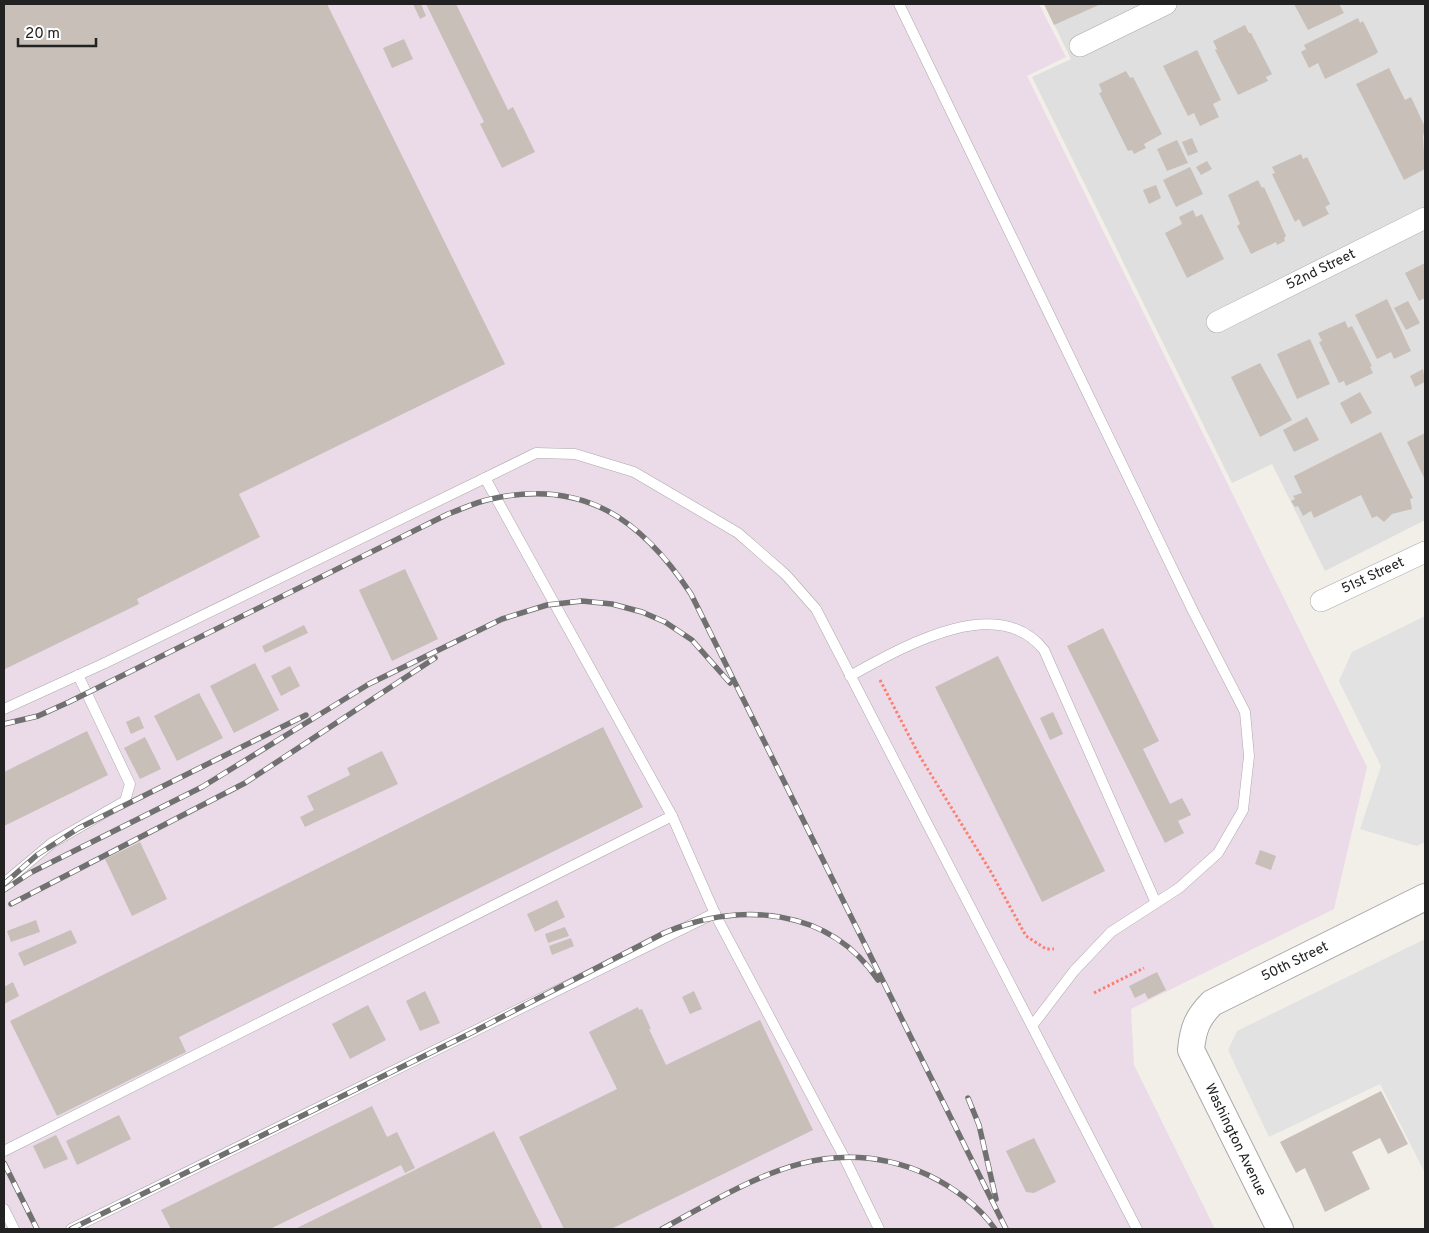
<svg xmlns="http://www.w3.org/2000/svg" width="1429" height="1233" viewBox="0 0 1429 1233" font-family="Overpass,sans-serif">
  <rect width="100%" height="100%" fill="#f2efe9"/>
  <path fill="#e0dfdf" d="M1044,4H1425V520L1325,571L1272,464L1232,483L1032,77L1071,59Z"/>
  <path fill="#ebdbe8" d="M4,4H1039L1066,57L1027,76L1367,767L1334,909L1131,1009L1134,1065L1215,1229H4Z"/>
  <g fill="#e2e2e2">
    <path d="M1425,616V842L1417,846L1360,829L1381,766L1339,681L1352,652Z"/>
    <path d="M1425,939V1173L1380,1084L1269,1137L1228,1050L1237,1031Z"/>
  </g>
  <g fill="#c7bfb8">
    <path d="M4,4H327L505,364L239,494L260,537L137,599L139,604L5,669Z"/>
    <path d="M413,4H421L426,16L420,19Z"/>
    <path d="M426,4H456L508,110L513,107L535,152L502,168L480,124L484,122Z"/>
    <path d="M1044,4H1101L1054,25Z"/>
    <path d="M1294,4H1339L1344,13L1308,30Z"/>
    <path d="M1358,18L1360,23L1363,21L1378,52L1376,54L1325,79L1318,63L1309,68L1301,52L1306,49L1304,45Z"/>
    <path d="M1245,25L1249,33H1251L1272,74L1266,77L1268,81L1238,95L1215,50L1217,49L1213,41Z"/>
    <path d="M404,39L413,59L392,68L383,48Z"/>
    <path d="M1197,50L1221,100L1213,104L1219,117L1200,126L1194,113L1188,116L1163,66Z"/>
    <path d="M1389,68L1405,100L1411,97L1425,127L1423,137L1425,169L1404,180L1356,84Z"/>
    <path d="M1126,71L1130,78L1133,77L1162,134L1144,144L1146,148L1134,154L1132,150L1128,151L1099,93L1102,92L1099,84Z"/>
    <path d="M1192,138L1198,152L1188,156L1182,142Z"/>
    <path d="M1177,140L1188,163L1167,171L1157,149Z"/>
    <path d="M1301,154L1303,159L1307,157L1330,204L1325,207L1329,214L1303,227L1299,219L1295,222L1272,174L1275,173L1272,167Z"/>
    <path d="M1207,161L1212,169L1201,175L1196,167Z"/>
    <path d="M1190,167L1203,194L1176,207L1163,180Z"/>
    <path d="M1258,180L1262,188L1264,187L1286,236L1284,238L1285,241L1277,245L1276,242L1251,254L1237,226L1240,224L1228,195Z"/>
    <path d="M1156,185L1161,198L1149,204L1143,190Z"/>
    <path d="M1193,210L1196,217L1202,214L1224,259L1187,278L1165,233L1182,224L1179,217Z"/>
    <path d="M1425,263V298L1419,301L1405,273Z"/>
    <path d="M1387,299L1411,351L1394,359L1391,352L1377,359L1355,315Z"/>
    <path d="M1408,301L1420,323L1406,330L1394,308Z"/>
    <path d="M1345,321L1348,328L1352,326L1372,366L1370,367L1373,373L1346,386L1344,381L1339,383L1319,342L1322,341L1318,333Z"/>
    <path d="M1310,339L1330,384L1297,399L1277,354Z"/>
    <path d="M1260,363L1292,420L1260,437L1231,377Z"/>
    <path d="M1423,369L1425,382L1415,387L1410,376Z"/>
    <path d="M1360,392L1372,413L1351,424L1340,403Z"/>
    <path d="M1307,417L1319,440L1294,452L1283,430Z"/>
    <path d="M1381,432L1413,498L1410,499L1412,509L1392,514L1384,522L1377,516L1372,518L1361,495L1314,518L1311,511L1303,516L1298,506L1295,507L1291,501L1295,499L1293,496L1302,493L1294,476Z"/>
    <path d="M1425,433V480L1407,442Z"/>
    <path d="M405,569L438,639L392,661L359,590Z"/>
    <path d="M304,625L308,633L265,653L262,646Z"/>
    <path d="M1103,628L1159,741L1143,749L1170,804L1182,798L1191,815L1178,821L1184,833L1165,843L1067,646Z"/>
    <path d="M998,656L1105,871L1042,902L935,687Z"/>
    <path d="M255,663L279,710L234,733L210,686Z"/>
    <path d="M290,666L300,686L281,696L271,676Z"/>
    <path d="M199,693L223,738L177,761L154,716Z"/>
    <path d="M1053,712L1063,734L1050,740L1040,718Z"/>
    <path d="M139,716L144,728L131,734L126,722Z"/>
    <path d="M603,727L643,807L179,1037L186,1052L57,1116L10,1021Z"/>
    <path d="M87,731L108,775L4,826V772Z"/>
    <path d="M145,737L161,769L140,779L124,748Z"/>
    <path d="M382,751L398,784L305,827L300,817L314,810L307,796L350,775L347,768Z"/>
    <path d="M140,842L167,899L132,916L105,859Z"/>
    <path d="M1260,850L1276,856L1271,870L1255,864Z"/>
    <path d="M557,900L565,917L535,932L527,914Z"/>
    <path d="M36,920L40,932L11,942L7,931Z"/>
    <path d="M565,927L569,936L548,943L545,934Z"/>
    <path d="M71,930L77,943L24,966L18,953Z"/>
    <path d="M571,938L574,946L552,955L549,946Z"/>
    <path d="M1157,972L1166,990L1148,999L1145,993L1135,998L1129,986Z"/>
    <path d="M13,982L19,996L4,1004V987Z"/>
    <path d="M425,991L440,1023L420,1031L406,1001Z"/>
    <path d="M694,991L702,1009L690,1014L682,997Z"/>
    <path d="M368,1005L386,1040L350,1059L332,1024Z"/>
    <path d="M638,1007L639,1010L642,1009L651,1029H649L666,1065L760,1020L813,1130L611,1229H564L519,1137L617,1089L589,1032Z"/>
    <path d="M1381,1091L1408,1144L1388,1154L1380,1138L1352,1152L1370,1189L1325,1212L1305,1168L1296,1173L1280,1142Z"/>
    <path d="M372,1106L387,1137L397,1132L415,1168L405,1173L401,1165L270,1229H171L161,1210Z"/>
    <path d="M119,1115L131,1139L77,1165L66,1141Z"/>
    <path d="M494,1131L543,1229H295Z"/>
    <path d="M56,1135L68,1159L44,1169L33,1146Z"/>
    <path d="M1034,1138L1056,1182L1034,1193L1026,1192L1006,1151Z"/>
  </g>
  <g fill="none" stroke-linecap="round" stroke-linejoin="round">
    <defs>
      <g id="service">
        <path d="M899,4L1193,611L1245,712L1249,756L1243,810L1218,853L1179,888L1111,932L1074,971L1032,1026"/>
        <path d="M485,478L536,453L575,454L634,472L738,533L786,575L816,609L1137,1229"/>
        <path d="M850,676C901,648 997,591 1044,650L1156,903"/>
        <path d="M4,709L105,663L485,478L672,816L716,916L844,1157L879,1229"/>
        <path d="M4,883L52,843L125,801L130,784L78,675"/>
        <path d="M4,1151L672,816"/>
        <path d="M4,1209L14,1229"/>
        <path d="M71,1229L715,913"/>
      </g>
      <g id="minor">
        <path d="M1080,46L1166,4"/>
        <path d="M1217,322L1425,218"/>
        <path d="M1321,601L1425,552"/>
      </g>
      <path id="tertiary" d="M1280,1229L1191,1050C1193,1029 1197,1018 1212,1003L1425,897"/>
    </defs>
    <use href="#service" stroke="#a9a9a9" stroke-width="11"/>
    <use href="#minor" stroke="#a9a9a9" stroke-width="22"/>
    <use href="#tertiary" stroke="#a9a9a9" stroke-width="28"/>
    <g stroke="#fa8072" stroke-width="3" stroke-dasharray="2.5 2.5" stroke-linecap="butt">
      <path d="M880,680L919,755L991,872L1026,936L1046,949H1054"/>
      <path d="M1094,993L1144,968"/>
    </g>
    <use href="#service" stroke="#fff" stroke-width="10"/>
    <use href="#minor" stroke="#fff" stroke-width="21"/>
    <use href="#tertiary" stroke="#fff" stroke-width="26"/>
    <defs>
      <g id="rail">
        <path d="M4,724L38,716L69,702L448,514C462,509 476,502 491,499C584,478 642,520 691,594L1006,1229"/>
        <path d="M4,884L37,855L79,828L306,715"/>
        <path d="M4,890L30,873L202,787L369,684L502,619L547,605L582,601L612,604L642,612L665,622L692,640L730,683"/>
        <path d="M11,904L245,783L435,658"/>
        <path d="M968,1098L979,1125L996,1199"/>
        <path d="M4,1163L37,1229"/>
        <path d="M71,1229L471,1033L664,933C739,901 829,907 878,980"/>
        <path d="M662,1229C750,1181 827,1129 928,1175C953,1187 979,1206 995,1229"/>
      </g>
    </defs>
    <use href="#rail" stroke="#707070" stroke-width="5.5"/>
    <use href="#rail" stroke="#fff" stroke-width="4" stroke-dasharray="11" stroke-linecap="butt"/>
  </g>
  <g text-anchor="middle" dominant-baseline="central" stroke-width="4.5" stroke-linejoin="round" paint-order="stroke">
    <g font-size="14" fill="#222" stroke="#fff">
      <text transform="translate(1321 270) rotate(-26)">52nd Street</text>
      <text transform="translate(1373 576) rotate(-25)">51st Street</text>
      <text transform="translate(1295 962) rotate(-26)">50th Street</text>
      <text transform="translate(1235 1140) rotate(64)">Washington Avenue</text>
    </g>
  </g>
  <rect width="1429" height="1233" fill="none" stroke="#222222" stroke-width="10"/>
  <path d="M18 38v8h78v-8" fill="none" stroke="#222222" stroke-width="2.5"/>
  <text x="25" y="38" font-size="15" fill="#222222" stroke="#ffffff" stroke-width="4" paint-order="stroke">20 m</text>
</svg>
